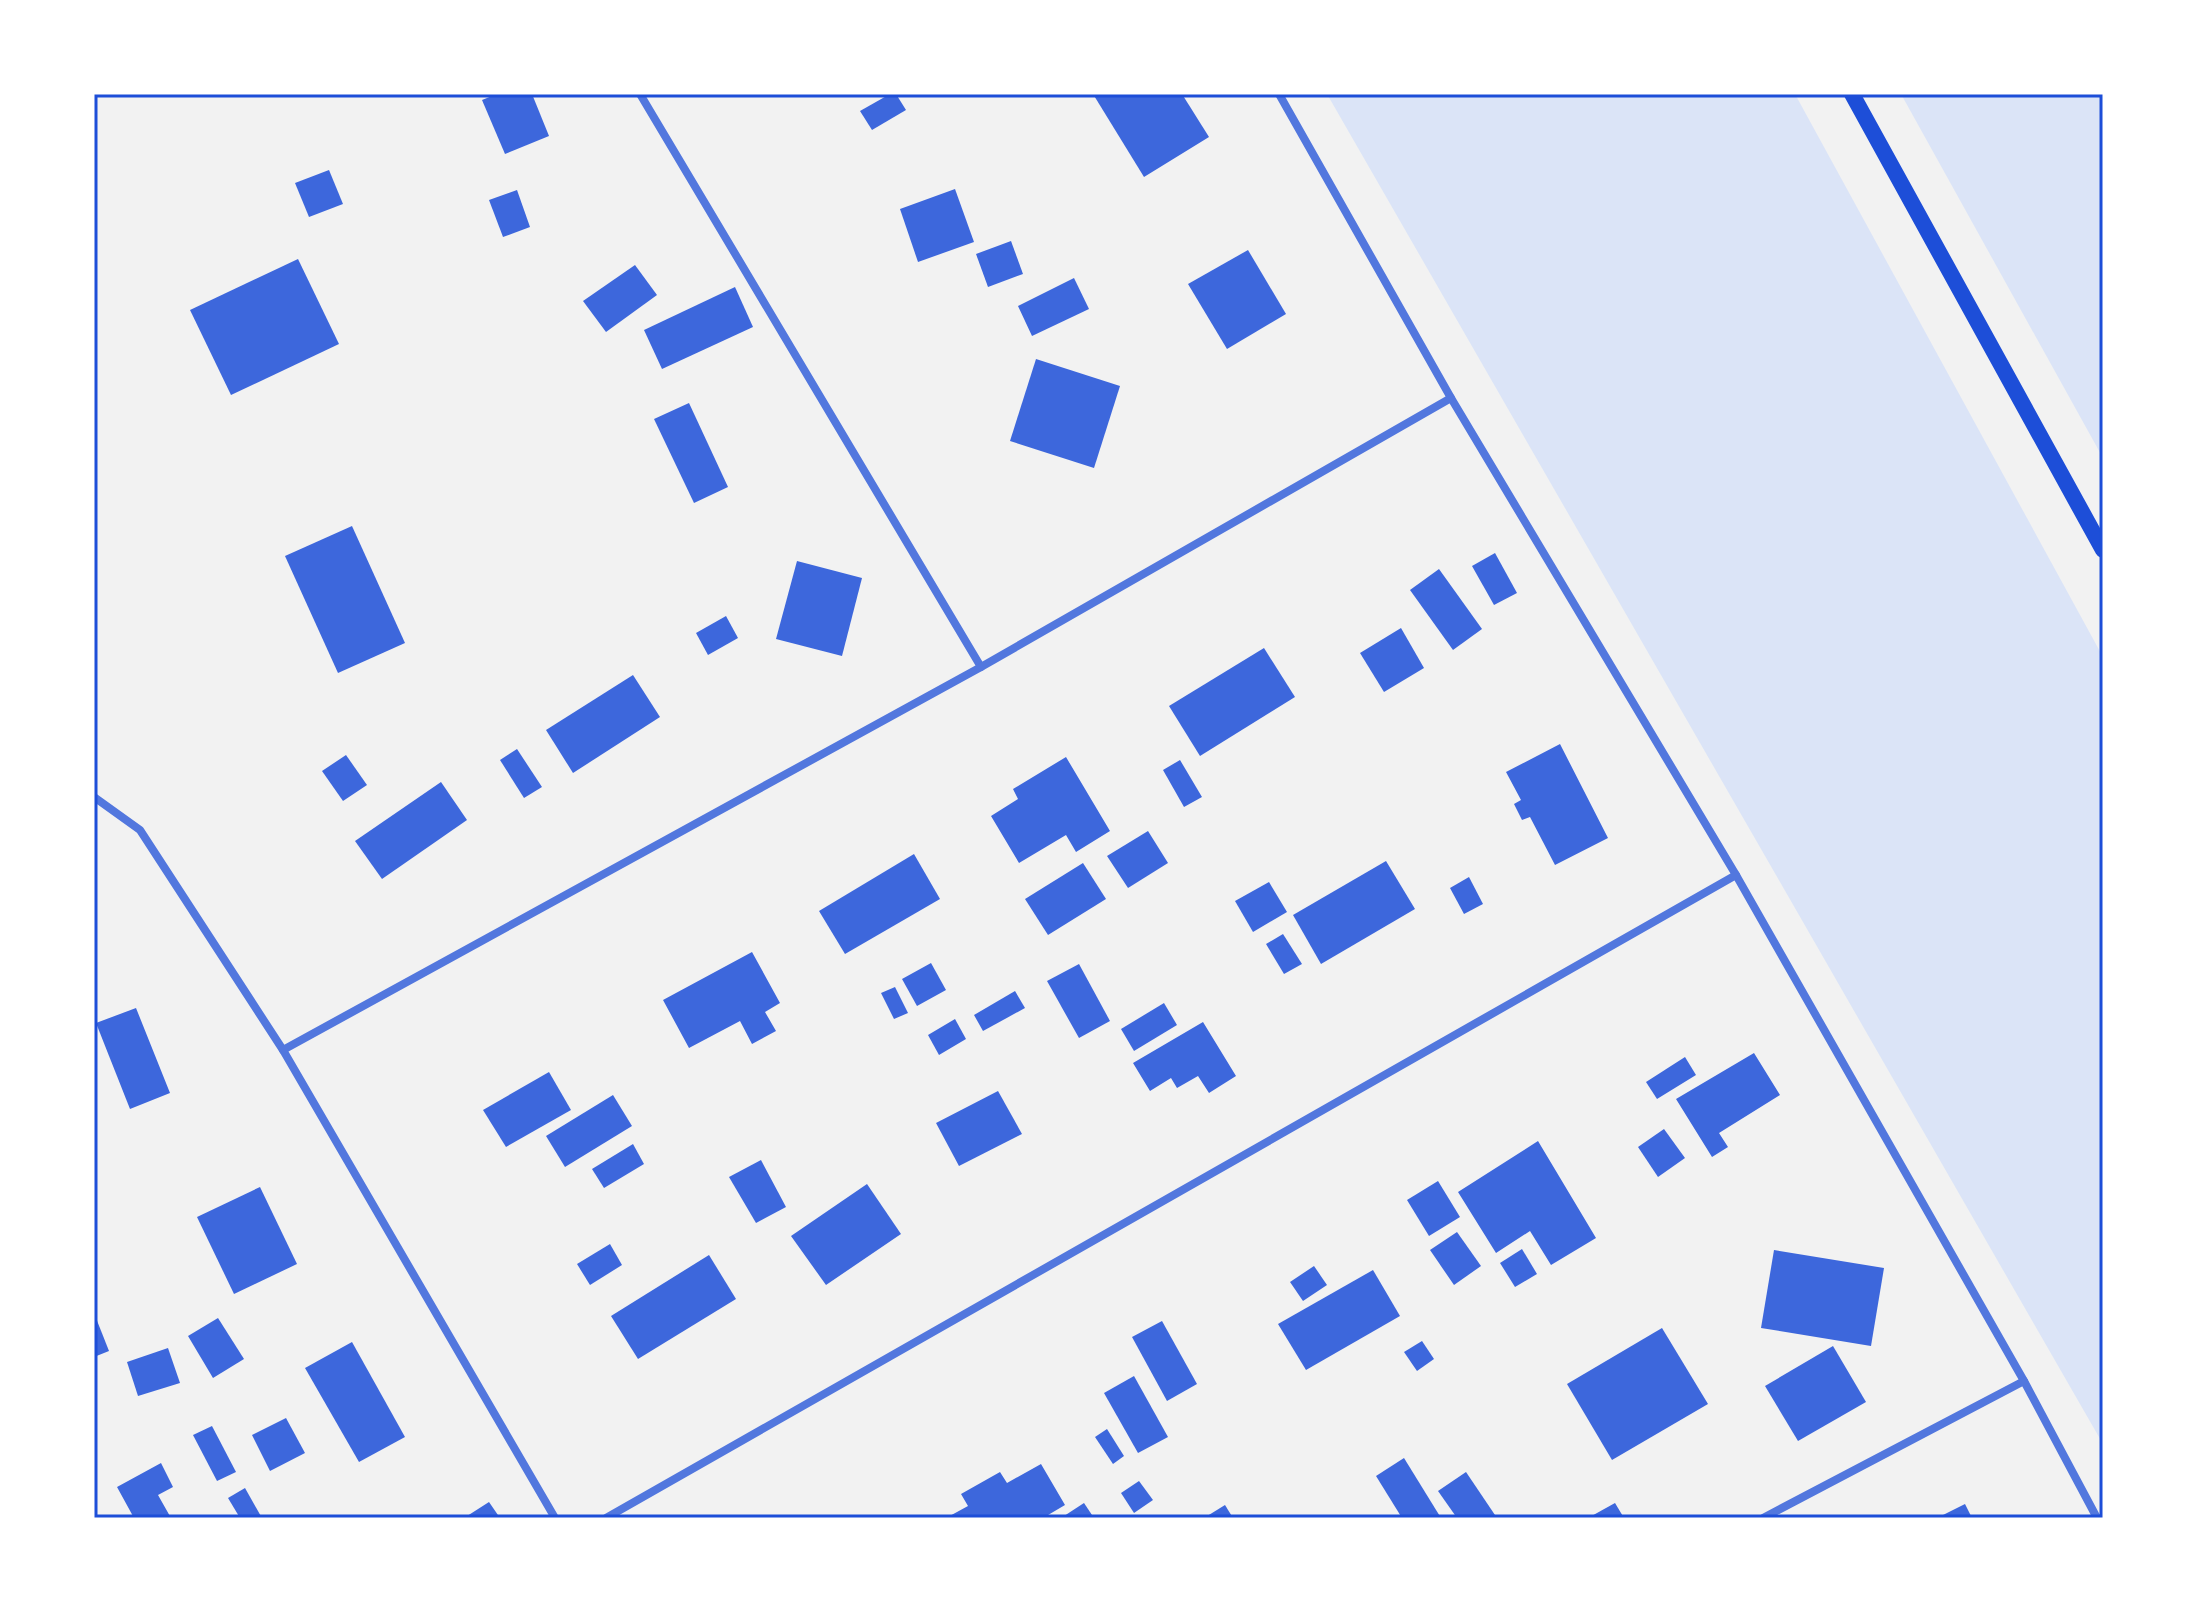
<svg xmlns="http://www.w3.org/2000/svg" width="2197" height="1612" viewBox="0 0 2197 1612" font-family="'IBM Plex Sans',sans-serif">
  <rect width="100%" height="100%" fill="#f2f2f2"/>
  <g fill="#dbe4f7">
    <path d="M1327,94H1795L2103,657V1444Z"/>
    <path d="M1901,94H2103V458Z"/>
  </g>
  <g fill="#3d67dc">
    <path d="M497,94H532L549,136L505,154L482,100Z"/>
    <path d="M890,94H896L906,110L872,130L860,111Z"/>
    <path d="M1093,94H1182L1209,137L1144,177Z"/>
    <path d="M329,170L343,204L309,217L295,183Z"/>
    <path d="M955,189L974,242L918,262L900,209Z"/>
    <path d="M517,190L530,227L503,237L489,200Z"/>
    <path d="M1011,241L1023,274L988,287L976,254Z"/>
    <path d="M1248,250L1286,314L1227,349L1188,284Z"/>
    <path d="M298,259L339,344L231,395L190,310Z"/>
    <path d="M635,265L657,295L606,332L583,301Z"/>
    <path d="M1074,278L1089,309L1032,336L1018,306Z"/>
    <path d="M735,287L753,327L662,369L644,330Z"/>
    <path d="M1036,359L1120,386L1094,468L1010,441Z"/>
    <path d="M689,403L728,487L694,503L654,419Z"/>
    <path d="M352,526L405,643L338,673L285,556Z"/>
    <path d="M1495,553L1517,593L1494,605L1472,566Z"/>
    <path d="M797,561L862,578L842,656L776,639Z"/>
    <path d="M1439,569L1482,629L1453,650L1410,590Z"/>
    <path d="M726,616L738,638L708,655L696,633Z"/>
    <path d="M1401,628L1424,668L1384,692L1360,653Z"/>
    <path d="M1264,648L1295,697L1200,756L1169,706Z"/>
    <path d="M633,675L660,717L573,773L546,730Z"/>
    <path d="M1560,744L1608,838L1555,865L1530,817L1522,820L1514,804L1521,800L1506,772Z"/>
    <path d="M517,749L542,787L524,798L500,760Z"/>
    <path d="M346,755L367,785L343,801L322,771Z"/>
    <path d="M1066,757L1110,831L1076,852L1066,835L1019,863L991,816L1018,799L1013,789Z"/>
    <path d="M1180,760L1202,797L1184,807L1163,770Z"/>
    <path d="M441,782L467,820L382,879L355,841Z"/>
    <path d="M1148,831L1168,863L1128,888L1107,856Z"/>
    <path d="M914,854L940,899L845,954L819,911Z"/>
    <path d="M1386,861L1415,909L1321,964L1293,915Z"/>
    <path d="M1083,863L1106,899L1048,935L1025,899Z"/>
    <path d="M1469,877L1483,904L1464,914L1450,888Z"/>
    <path d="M1269,882L1287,912L1253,932L1235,901Z"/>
    <path d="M1283,934L1302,964L1284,974L1266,944Z"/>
    <path d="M752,952L780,1003L765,1012L776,1031L752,1044L740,1021L689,1048L663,1000Z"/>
    <path d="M931,963L946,990L917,1006L902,979Z"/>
    <path d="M1079,964L1110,1021L1079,1038L1047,981Z"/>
    <path d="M895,987L908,1013L894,1019L881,993Z"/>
    <path d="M1015,991L1025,1008L983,1031L974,1015Z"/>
    <path d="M1164,1003L1177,1025L1134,1051L1121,1029Z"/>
    <path d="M136,1008L170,1093L130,1109L96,1023Z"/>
    <path d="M955,1019L966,1039L939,1055L928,1035Z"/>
    <path d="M1203,1022L1236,1076L1209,1093L1198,1076L1177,1088L1171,1078L1150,1091L1133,1063Z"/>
    <path d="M1754,1053L1780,1095L1719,1133L1728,1147L1712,1157L1676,1099Z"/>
    <path d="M1685,1057L1696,1075L1657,1099L1646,1082Z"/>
    <path d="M549,1072L571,1110L506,1147L483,1110Z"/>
    <path d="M998,1091L1022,1134L959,1166L936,1123Z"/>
    <path d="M613,1095L632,1126L565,1167L546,1136Z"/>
    <path d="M1664,1129L1685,1158L1658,1177L1638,1147Z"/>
    <path d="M1538,1141L1596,1238L1551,1265L1530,1231L1496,1253L1458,1192Z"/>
    <path d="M633,1144L644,1164L604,1188L592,1169Z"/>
    <path d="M761,1160L786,1207L756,1223L729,1177Z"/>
    <path d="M1438,1181L1460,1217L1429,1236L1407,1200Z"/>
    <path d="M867,1184L901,1234L826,1285L791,1236Z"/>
    <path d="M260,1187L297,1264L234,1294L197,1217Z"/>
    <path d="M1457,1232L1481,1266L1454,1285L1430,1250Z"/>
    <path d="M610,1244L622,1265L590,1285L577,1264Z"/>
    <path d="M1522,1249L1537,1274L1515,1287L1500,1263Z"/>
    <path d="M1774,1250L1884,1268L1871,1346L1761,1328Z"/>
    <path d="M709,1255L736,1299L638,1359L611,1316Z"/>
    <path d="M1314,1266L1327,1285L1303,1301L1290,1282Z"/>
    <path d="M1373,1270L1400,1316L1306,1370L1278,1324Z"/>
    <path d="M94,1313L109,1351L94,1357Z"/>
    <path d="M218,1318L244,1359L213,1378L188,1336Z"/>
    <path d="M1162,1321L1197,1384L1167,1401L1132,1337Z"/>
    <path d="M1662,1328L1708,1404L1612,1460L1567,1384Z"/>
    <path d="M1422,1341L1434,1359L1417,1371L1404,1352Z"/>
    <path d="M352,1342L405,1437L359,1462L305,1368Z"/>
    <path d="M1833,1346L1866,1402L1798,1441L1765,1386Z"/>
    <path d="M168,1348L180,1383L138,1396L127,1362Z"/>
    <path d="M1134,1376L1168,1437L1138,1453L1104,1393Z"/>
    <path d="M286,1418L305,1453L270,1471L252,1435Z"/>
    <path d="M212,1426L236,1472L217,1481L193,1435Z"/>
    <path d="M1107,1429L1124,1456L1113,1464L1095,1437Z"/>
    <path d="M1404,1458L1441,1518H1402L1376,1476Z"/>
    <path d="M161,1463L173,1487L158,1495L171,1518H134L117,1487Z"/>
    <path d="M1041,1464L1065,1505L1043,1518H946L968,1506L961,1494L1000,1472L1007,1483Z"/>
    <path d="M1466,1472L1497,1518H1457L1438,1491Z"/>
    <path d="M1139,1481L1153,1500L1134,1513L1121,1493Z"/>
    <path d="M245,1488L262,1518H240L228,1498Z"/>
    <path d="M489,1502L500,1518H464Z"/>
    <path d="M1084,1503L1094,1518H1061Z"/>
    <path d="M1615,1503L1624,1518H1588Z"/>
    <path d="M1965,1504L1972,1518H1937Z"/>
    <path d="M1225,1505L1233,1518H1204Z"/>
  </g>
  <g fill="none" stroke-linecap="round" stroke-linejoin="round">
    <g stroke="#5277de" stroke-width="8">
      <path d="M640,94L981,667"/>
      <path d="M1279,94L1451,398L1736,875L2024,1381L2097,1518"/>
      <path d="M94,797L140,830L283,1050L555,1518"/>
      <path d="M283,1050L981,667L1451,398"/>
      <path d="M606,1518L1736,875"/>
      <path d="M1763,1518L2024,1381"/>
    </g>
    <path stroke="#1d4ed8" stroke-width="16" d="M1852,94L2103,550"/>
  </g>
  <rect width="2197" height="1612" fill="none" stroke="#ffffff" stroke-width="192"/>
  <rect x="96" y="96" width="2005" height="1420" fill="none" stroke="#1d4ed8" stroke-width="3"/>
</svg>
